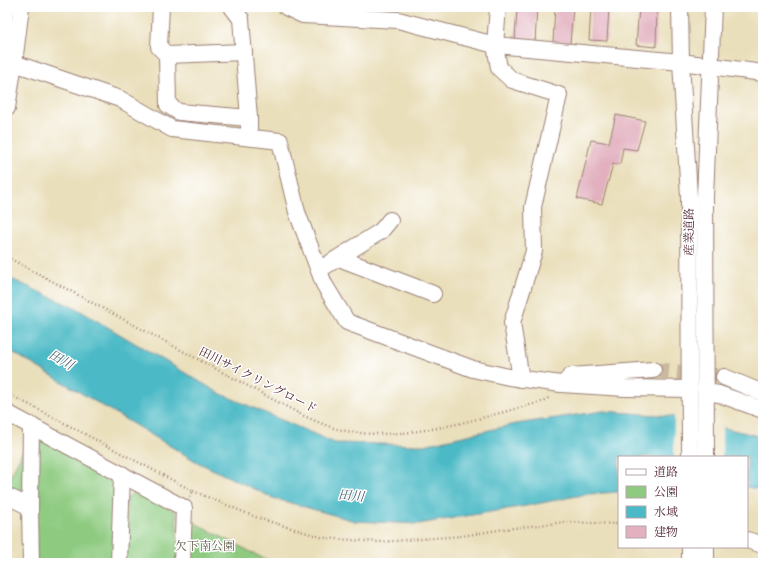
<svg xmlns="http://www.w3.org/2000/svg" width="770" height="570" viewBox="0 0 770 570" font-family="'IM FELL Great Primer','Noto Serif JP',serif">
  <rect width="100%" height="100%" fill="#fff"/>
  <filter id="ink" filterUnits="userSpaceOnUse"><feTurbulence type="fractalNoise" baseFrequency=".025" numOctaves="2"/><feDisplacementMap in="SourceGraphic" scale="8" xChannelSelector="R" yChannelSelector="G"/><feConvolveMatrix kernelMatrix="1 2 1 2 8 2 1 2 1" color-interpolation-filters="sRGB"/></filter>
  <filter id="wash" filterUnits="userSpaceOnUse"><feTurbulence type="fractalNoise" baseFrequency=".012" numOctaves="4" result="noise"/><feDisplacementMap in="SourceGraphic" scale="16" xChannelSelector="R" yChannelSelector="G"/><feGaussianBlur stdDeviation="0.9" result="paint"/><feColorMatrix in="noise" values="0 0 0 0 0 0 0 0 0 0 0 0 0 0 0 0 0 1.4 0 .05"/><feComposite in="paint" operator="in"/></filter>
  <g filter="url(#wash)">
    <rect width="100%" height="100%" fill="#eadfbb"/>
    <g fill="#8ecb80" stroke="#6c7556">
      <path d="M47,440L113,480L117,488L115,563H36L37,444Z"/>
      <path d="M26,445L24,487L19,492L7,488V483Z"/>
      <path d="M133,492L147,497L176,512L179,563H125L127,499Z"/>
      <path d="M189,520L272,563H188Z"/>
    </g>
    <path fill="#4cbac6" stroke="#4b6c78" d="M7,277L79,310L219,393L335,443L424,445L516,424L603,411L671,416L755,435L763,438V490L747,487V457H619V492L587,494L526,506L418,524L355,521L273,498L197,462L7,349Z"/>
    <path fill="#eadfbb" d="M674,415L722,426V457H674Z"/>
    <g id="blocks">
      <g fill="#e2b0bf">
        <path d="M517,7H537L535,43L515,41Z"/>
        <path d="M555,7H573L570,44L553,43Z"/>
        <path d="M591,7H609L607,41L589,40Z"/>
        <path d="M639,7H657L656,47L636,45Z"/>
        <path d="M616,115L645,121L637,150L623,148L620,164H613L602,204L577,199L591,140L609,143Z"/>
      </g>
    </g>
  </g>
  <g filter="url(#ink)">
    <use href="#blocks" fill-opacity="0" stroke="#9a7f73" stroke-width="1"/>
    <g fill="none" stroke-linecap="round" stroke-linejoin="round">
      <path stroke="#cab99e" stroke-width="16" stroke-dasharray="16 8" stroke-linecap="butt" d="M653,370L724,377"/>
      <defs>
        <g id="minor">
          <path d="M161,7L159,47L167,55L244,52"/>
          <path d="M232,7L241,19L249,118V137"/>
          <path d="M286,7L303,15L398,20L495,45L681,62L763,73"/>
          <path d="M498,7L495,45L499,68L512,80L559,95L533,207L534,251L512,323L521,379"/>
          <path d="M680,7L681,62L689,197L690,457"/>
          <path d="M167,55L168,105L179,112L249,118"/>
          <path d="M7,62L14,63L120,99L172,129L280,141L297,212L324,284L347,322L473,369L509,377L561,384L625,388L690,389"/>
          <path d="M7,108L14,63L21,7"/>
          <path d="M339,258L433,294"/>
          <path d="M319,270L381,231L390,220"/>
          <path d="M724,377L763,393"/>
          <path d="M567,380L571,376L653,370"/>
          <path d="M706,392L719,394L763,410"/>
          <path d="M7,413L184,508L182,563"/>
          <path d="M31,425L30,507L31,563"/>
          <path d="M706,457L705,197L713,7"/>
          <path d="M7,496L30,507"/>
          <path d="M747,540L763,545"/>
          <path d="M690,547V563"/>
          <path d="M119,563L122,474"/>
          <path d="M706,563V547"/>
        </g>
      </defs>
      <use href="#minor" stroke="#9a7f73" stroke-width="18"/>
      <g stroke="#9a7f73" stroke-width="2.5" stroke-dasharray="1 3" stroke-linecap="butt">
        <path d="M7,257L304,416C316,421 328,427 341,430C406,444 482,417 545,401L550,396"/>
        <path d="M7,393L193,491L190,497"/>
        <path d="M193,491L258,518L324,538L379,542L462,536L504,529L566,522L619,524"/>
      </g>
      <use href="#minor" stroke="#fff" stroke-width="16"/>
    </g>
  </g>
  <g text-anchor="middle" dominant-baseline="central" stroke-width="3" stroke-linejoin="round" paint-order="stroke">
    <g font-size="12" fill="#4a1f2b" stroke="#fff">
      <text transform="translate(689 232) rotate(-90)">産業道路</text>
      <text transform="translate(258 380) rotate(27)">田川サイクリングロード</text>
    </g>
    <g font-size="12" fill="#625b49" stroke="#fff">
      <text x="205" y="546">欠下南公園</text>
    </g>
    <g font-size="13" font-style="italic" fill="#4b5d69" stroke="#fff">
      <text transform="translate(61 360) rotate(30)">田川</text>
      <text transform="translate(351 496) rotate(5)">田川</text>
    </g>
  </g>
  <rect width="770" height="570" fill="none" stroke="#fff" stroke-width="24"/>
  <rect x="618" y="456" width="130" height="92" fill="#ffffff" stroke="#b7a5aa"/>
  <rect x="626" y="469" width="20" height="6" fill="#ffffff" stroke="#b7a5aa"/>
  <text x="654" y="476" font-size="12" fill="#4a1f2b">道路</text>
  <rect x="626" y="486" width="20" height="12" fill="#8ecb80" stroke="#b7a5aa"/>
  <text x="654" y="496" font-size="12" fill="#4a1f2b">公園</text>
  <rect x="626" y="506" width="20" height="12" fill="#4cbac6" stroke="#b7a5aa"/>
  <text x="654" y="516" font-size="12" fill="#4a1f2b">水域</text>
  <rect x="626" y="526" width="20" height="12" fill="#e2b0bf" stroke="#b7a5aa"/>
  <text x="654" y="536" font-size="12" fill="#4a1f2b">建物</text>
</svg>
